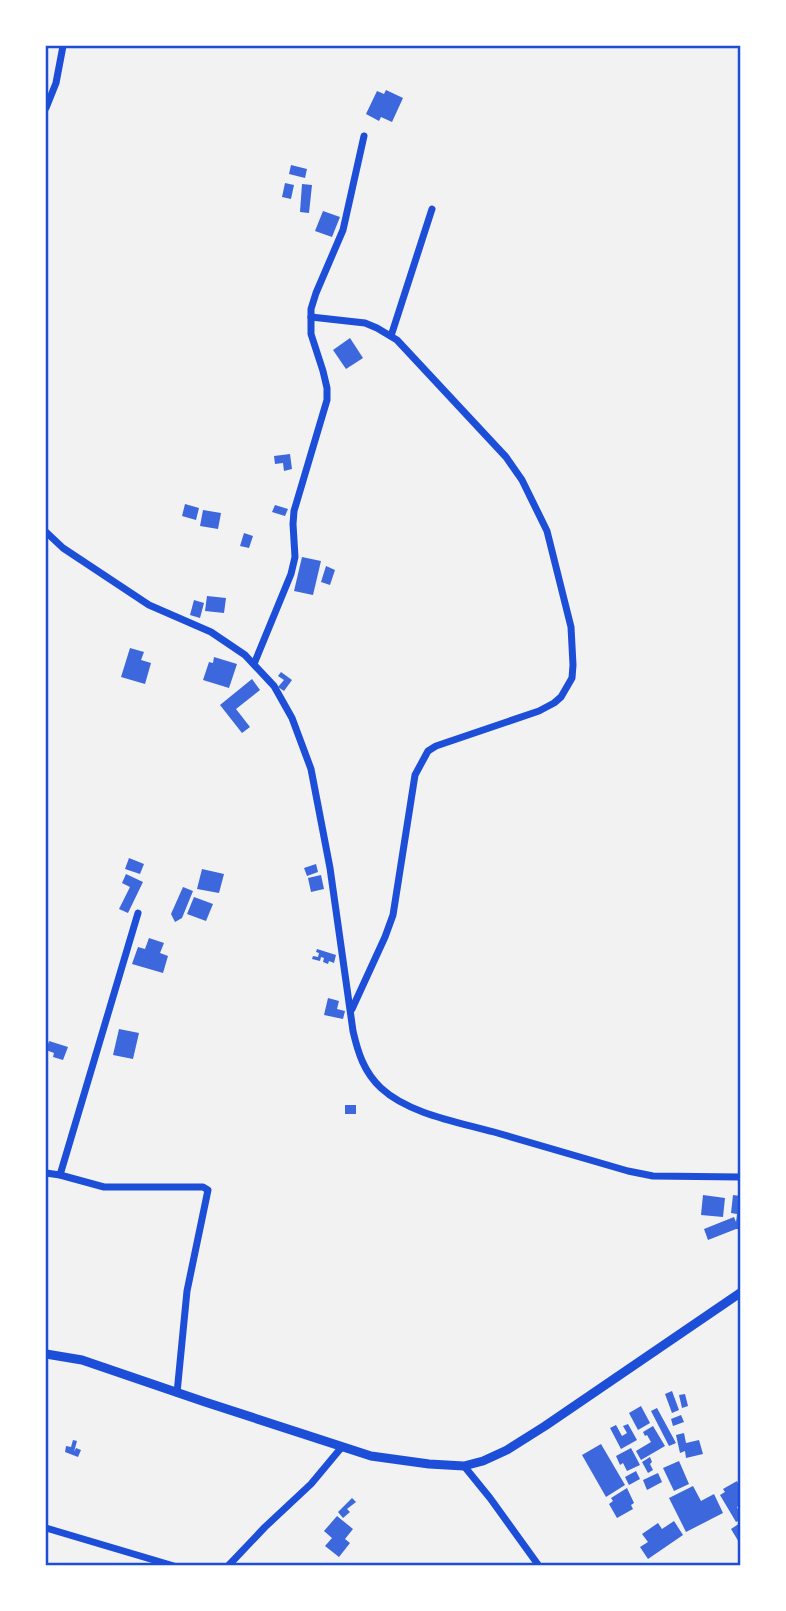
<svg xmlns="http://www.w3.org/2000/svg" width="786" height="1611" viewBox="0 0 786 1611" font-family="Figtree,sans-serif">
  <rect width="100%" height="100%" fill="#f2f2f2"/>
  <g fill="#3d67dc">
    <path d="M386,90L403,98L392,122L381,117L379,121L366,114L377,91L384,94Z"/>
    <path d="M291,165L307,169L305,178L289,174Z"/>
    <path d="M285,183L294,185L291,199L282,197Z"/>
    <path d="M302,184L312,185L309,213L300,212Z"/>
    <path d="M323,211L340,217L332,237L315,231Z"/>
    <path d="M350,338L363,358L346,369L333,350Z"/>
    <path d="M290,454L292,469L284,471L283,463L275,464L274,456Z"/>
    <path d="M185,504L199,508L196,520L182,516Z"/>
    <path d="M275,505L288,509L285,516L272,512Z"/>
    <path d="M203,510L221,513L218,529L200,526Z"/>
    <path d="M244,533L253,536L249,548L240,546Z"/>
    <path d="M302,557L321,561L313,595L294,591Z"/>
    <path d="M326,566L335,570L330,585L321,582Z"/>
    <path d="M207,596L226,598L224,613L205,611Z"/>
    <path d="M194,600L204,603L200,618L190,615Z"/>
    <path d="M130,648L144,652L141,660L151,663L145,684L121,677Z"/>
    <path d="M214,657L237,664L229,688L203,680L209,662L213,663Z"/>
    <path d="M281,672L292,680L284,691L278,687L284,680L278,676Z"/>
    <path d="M252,679L260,690L236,709L250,727L242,733L220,705Z"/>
    <path d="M129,858L144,864L140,874L125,869Z"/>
    <path d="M316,864L318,872L307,876L304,868Z"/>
    <path d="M202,869L224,874L219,893L197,889Z"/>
    <path d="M126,874L143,882L128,913L119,909L130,887L122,883Z"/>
    <path d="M321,875L324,889L311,892L308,878Z"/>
    <path d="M183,887L193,891L182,918L175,922L171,914Z"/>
    <path d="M194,897L213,904L206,921L187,914Z"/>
    <path d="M149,938L164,943L160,953L168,956L163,973L132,964L138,947L145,949Z"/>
    <path d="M317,949L336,955L334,963L329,961L328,964L323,962L324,958L321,957L320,961L312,959L313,956L318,957L319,953L316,952Z"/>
    <path d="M328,998L339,1001L337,1009L345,1011L343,1019L324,1015Z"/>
    <path d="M119,1029L139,1033L133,1059L113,1055Z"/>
    <path d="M49,1041L68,1047L63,1060L53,1057L54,1053L46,1050Z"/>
    <rect x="345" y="1105" width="11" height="9"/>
    <path d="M703,1195L725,1198L723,1217L701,1215Z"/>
    <path d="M733,1195L740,1196V1229H736L708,1240L704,1229L734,1217L736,1222L737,1214L731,1213Z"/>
    <path d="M672,1391L679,1410L672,1413L665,1394Z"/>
    <path d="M685,1394L688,1406L682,1408L679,1395Z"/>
    <path d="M641,1406L650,1423L638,1430L629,1413Z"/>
    <path d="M657,1408L676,1443L669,1446L651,1411Z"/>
    <path d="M681,1415L684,1422L673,1426L671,1419Z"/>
    <path d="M628,1424L637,1440L621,1449L610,1428L616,1425L622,1436L627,1433L623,1426Z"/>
    <path d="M653,1426L665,1446L641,1460L636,1451L651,1442L647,1435L645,1436L643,1432Z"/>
    <path d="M684,1433L686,1443L699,1440L703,1454L686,1458L685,1451L680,1453L676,1435Z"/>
    <path d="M73,1440L77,1441L74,1452L76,1448L81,1450L78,1457L65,1452L66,1446L71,1447Z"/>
    <path d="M601,1444L625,1485L606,1497L582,1455Z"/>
    <path d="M631,1448L640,1465L627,1471L623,1463L620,1465L616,1456Z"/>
    <path d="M650,1457L652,1462L650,1464L653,1470L648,1473L642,1462Z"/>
    <path d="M679,1461L689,1484L674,1491L663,1468Z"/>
    <path d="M636,1471L640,1479L629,1485L625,1477Z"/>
    <path d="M658,1473L662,1482L647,1490L643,1480Z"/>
    <path d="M737,1481L740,1487V1505L737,1507L740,1514V1520L736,1522L720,1495L725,1492L723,1489Z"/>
    <path d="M693,1486L701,1501L714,1494L723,1513L686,1532L669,1498Z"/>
    <path d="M627,1488L634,1503L631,1505L633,1509L617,1518L609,1504L613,1501L611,1498Z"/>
    <path d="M352,1498L356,1502L347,1509L350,1512L343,1518L338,1512Z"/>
    <path d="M337,1516L353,1529L345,1539L350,1543L339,1557L325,1546L332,1538L324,1531Z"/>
    <path d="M674,1521L683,1535L648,1559L640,1547L648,1542L642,1534L658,1523L662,1529Z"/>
    <path d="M740,1523V1544L731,1529Z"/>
  </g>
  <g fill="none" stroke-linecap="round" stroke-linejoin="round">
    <g stroke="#1d4ed8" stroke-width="7">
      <path d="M46,108L56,83L63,46"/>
      <path d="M311,317L365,323L377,328L397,340L506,457L522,480L547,531L571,627L573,665L572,678L561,697L554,703L539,711L436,746L428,751L415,775L393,915L385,937L352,1009"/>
      <path d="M391,336L432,209"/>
      <path d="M46,532L63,548L149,605L211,632L245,655L274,686L292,718L311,769L330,868L353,1031C358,1053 364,1072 381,1088C409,1114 458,1122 494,1132C539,1145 584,1158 628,1171L653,1176L740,1177"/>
      <path d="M254,664L291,574L295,557L293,524L294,511L327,400V388L323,371L311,334V309L316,293L343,230L364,136"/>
      <path d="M46,1173L60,1175L104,1187H203L208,1190L187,1291L177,1393"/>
      <path d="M60,1175L138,913"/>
      <path d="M464,1466L490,1498L539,1566"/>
      <path d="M46,1528L174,1566"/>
      <path d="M228,1566L265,1527L311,1484L341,1448"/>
    </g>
    <path stroke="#1d4ed8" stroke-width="9" d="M46,1354L82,1360L205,1402L371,1456L429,1464L464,1466L483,1461L507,1450L545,1426L740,1293"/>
  </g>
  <rect width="786" height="1611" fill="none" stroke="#ffffff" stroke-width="94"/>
  <rect x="47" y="47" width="692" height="1517" fill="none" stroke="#1d4ed8" stroke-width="2.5"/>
</svg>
